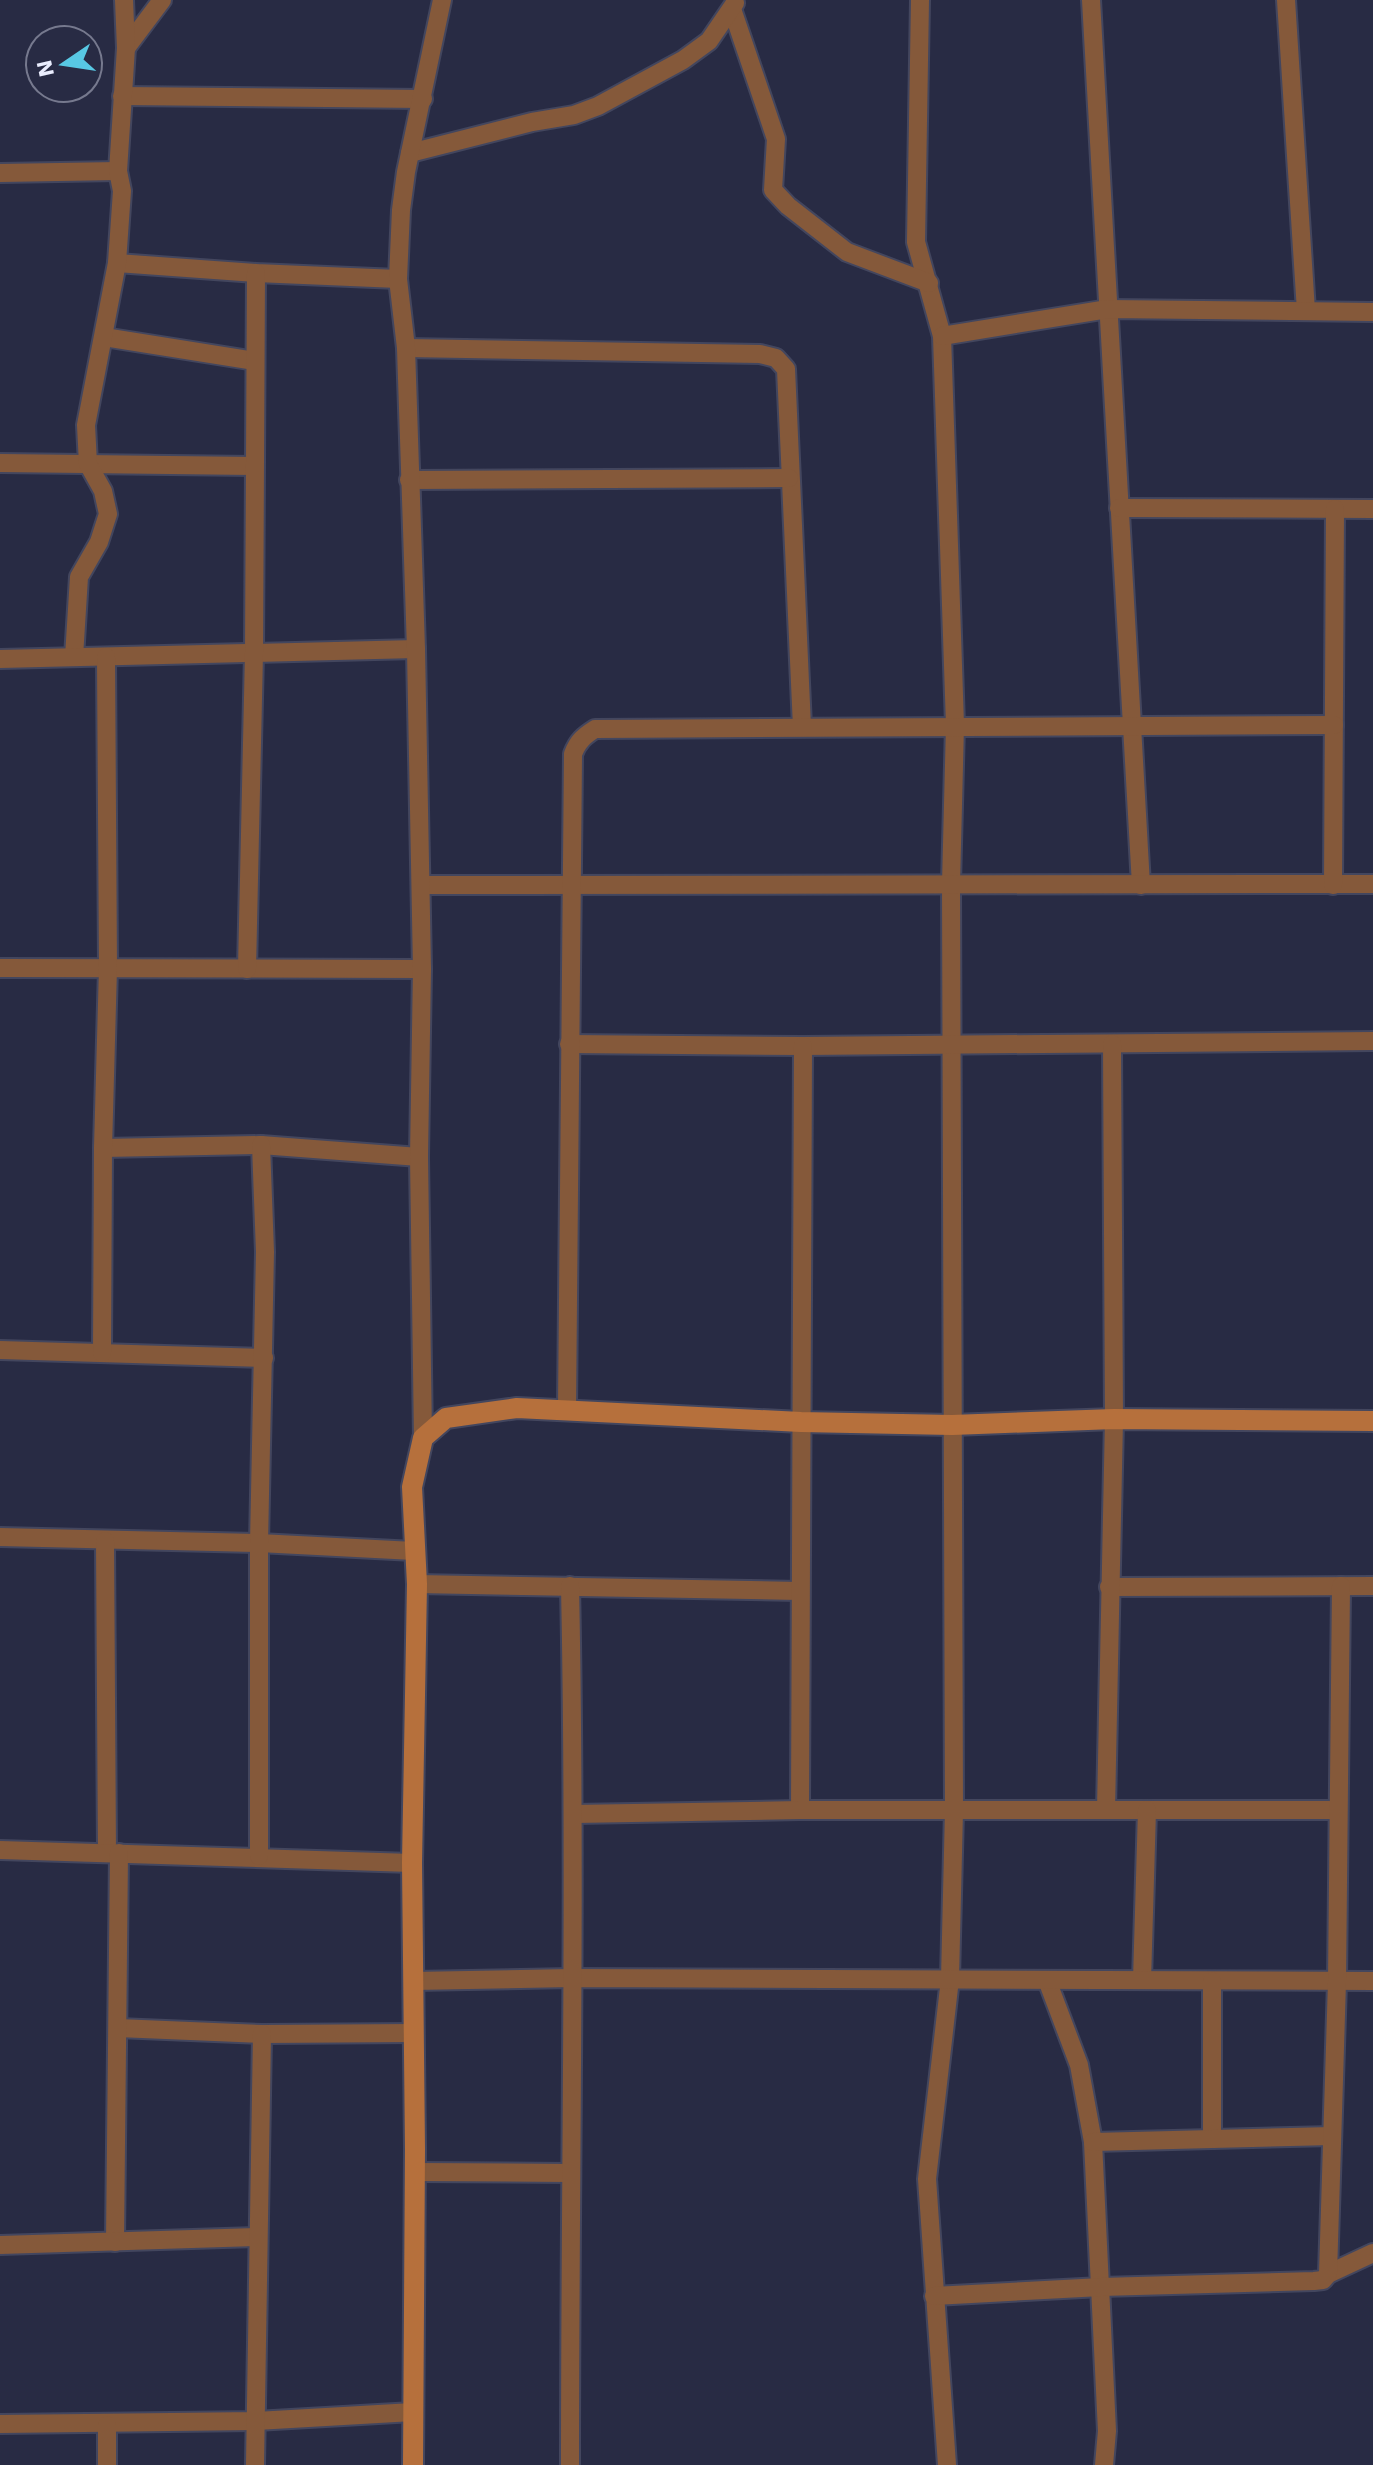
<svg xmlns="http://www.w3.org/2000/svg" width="1373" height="2465" viewBox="0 0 1373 2465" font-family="'Work Sans',sans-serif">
  <rect width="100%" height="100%" fill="#282b44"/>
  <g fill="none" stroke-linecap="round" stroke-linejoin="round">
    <defs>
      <g id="street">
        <path d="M920,0L916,242L942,336L955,725L951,884L954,1810L950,1979L927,2179L947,2465"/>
        <path d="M1091,0L1141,885"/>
        <path d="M1286,0L1306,311"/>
        <path d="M732,9L776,139L773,190L788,206L847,252L929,283"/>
        <path d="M126,48L162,0"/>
        <path d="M122,96L423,99"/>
        <path d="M410,153L532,122L574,115L598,106L683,60L709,41L735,3"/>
        <path d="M0,173L118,171"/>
        <path d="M117,263L256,273L398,279"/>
        <path d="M942,336L1108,309L1373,312"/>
        <path d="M104,337L255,361"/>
        <path d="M406,348L760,354L776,358L786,369L802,727"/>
        <path d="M0,463L254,466"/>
        <path d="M409,480L789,478"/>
        <path d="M1119,508L1373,509"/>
        <path d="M74,657L79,577L99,542L108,514L103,491L88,464L86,425L117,263L122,191L118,171L126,48L124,0"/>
        <path d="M0,659L416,649"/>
        <path d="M421,885L1373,884"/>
        <path d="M1333,885L1335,509"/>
        <path d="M0,968L422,969"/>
        <path d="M247,969L254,653L256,273"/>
        <path d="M569,1044L803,1046L1373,1041"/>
        <path d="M103,1148L261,1145L419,1157"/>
        <path d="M0,1350L264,1358"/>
        <path d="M102,1353L103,1148L108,968L106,657"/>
        <path d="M567,1409L573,754C578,741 584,736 595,729L1334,725"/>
        <path d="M423,1438L419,1157L422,969L416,649L406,348L398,279L401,210L406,172L442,0"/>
        <path d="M0,1537L259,1543L414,1551"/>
        <path d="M105,1541L107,1853"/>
        <path d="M417,1584L799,1591"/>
        <path d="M1109,1587L1373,1586"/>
        <path d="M800,1810L803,1046"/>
        <path d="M1106,1810L1114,1419L1112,1044"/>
        <path d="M574,1814L800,1810H1338"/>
        <path d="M0,1850L412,1863"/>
        <path d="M259,1856V1543L265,1252L261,1145"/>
        <path d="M1047,1980L1079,2065L1093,2142L1107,2431L1104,2465"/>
        <path d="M1142,1980L1147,1810"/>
        <path d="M413,1981L571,1978L1373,1981"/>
        <path d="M118,2028L262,2034L414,2033"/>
        <path d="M1212,2139V1981"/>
        <path d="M1093,2142L1332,2136"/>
        <path d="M415,2172L570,2173"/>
        <path d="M115,2242L119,1853"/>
        <path d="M0,2245L257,2237"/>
        <path d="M1328,2274L1373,2253"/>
        <path d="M934,2296L1101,2287L1314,2281L1323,2280L1328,2274L1337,1982L1341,1586"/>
        <path d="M0,2424L256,2421L413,2412"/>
        <path d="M107,2465V2425"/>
        <path d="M255,2465L262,2034"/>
        <path d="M570,2465C570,2172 576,1879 570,1586"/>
      </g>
      <path id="secondary" d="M413,2465L415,2149L412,1863L417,1584L412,1487L423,1438L446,1418L517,1408L801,1422L952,1425L1114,1419L1373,1421"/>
    </defs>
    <use href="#street" stroke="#43465e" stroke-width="22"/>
    <use href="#secondary" stroke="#43465e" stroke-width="24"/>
    <use href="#street" stroke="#85593a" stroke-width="18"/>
    <use href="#secondary" stroke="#b6703c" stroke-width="20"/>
  </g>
  <g transform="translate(64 64) rotate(257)"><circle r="38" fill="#282b44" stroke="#76798e" stroke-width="2"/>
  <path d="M0-6L14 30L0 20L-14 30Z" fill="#58c8e4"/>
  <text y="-12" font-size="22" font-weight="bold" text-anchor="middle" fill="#eaedfe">N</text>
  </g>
</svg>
